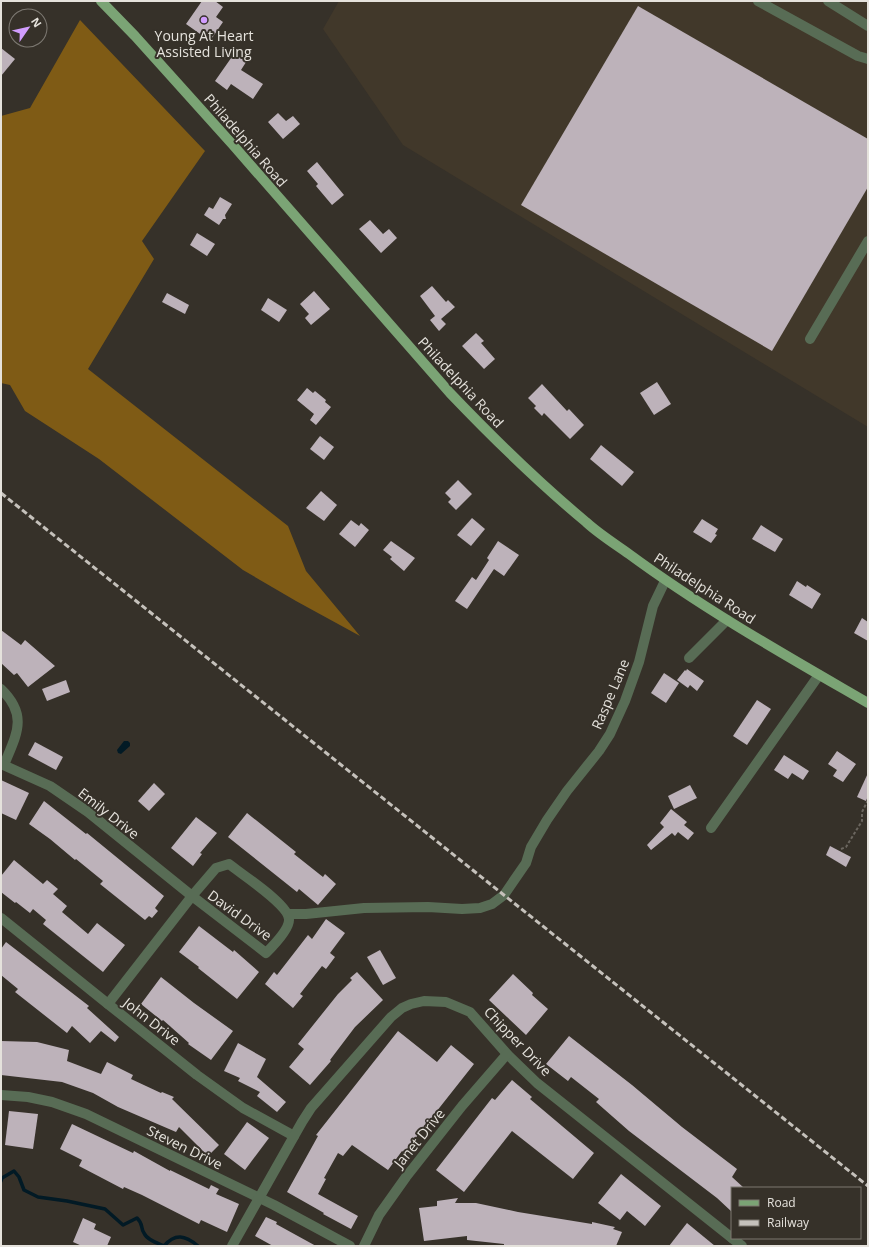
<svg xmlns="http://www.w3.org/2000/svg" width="869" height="1247" viewBox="0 0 869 1247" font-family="'Open Sans',sans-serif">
  <rect width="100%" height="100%" fill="#363129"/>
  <path fill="#41382a" d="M339,1H868V427L403,145L323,29Z"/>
  <path fill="#7f5b15" d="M80,20L205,151L142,241L154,259L88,369L288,526L306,571L360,636L296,601L243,570L99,459L25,411L10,385L1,383V116L30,108Z"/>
  <path fill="#021a25" d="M124,741H128L130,743V746L121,754L118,753L117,750Z"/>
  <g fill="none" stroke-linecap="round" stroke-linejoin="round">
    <path stroke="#021a25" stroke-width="3.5" d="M1,1181L2,1178L14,1171L19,1177L24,1190L38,1197L67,1201L105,1209L123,1225L137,1218C144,1225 140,1227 144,1233C147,1240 157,1243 164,1246C175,1233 185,1235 198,1246"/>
  </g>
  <g fill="#bdb2ba">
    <path d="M202,1H215L223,7L216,17L223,22L210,41L186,24Z"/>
    <path d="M638,6L868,139V187L772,351L521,205Z"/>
    <path d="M1,48L15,59L1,76Z"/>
    <path d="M236,51L248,59L241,70L263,84L253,99L231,84L227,90L215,81Z"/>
    <path d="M278,113L286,121L293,116L300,124L283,139L268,122Z"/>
    <path d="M317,162L344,195L332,205L316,186L318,184L307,171Z"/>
    <path d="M220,197L232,204L225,215L226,219H223L219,225L204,215L209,207L213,209Z"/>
    <path d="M370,220L383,234L389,229L397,238L381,253L359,229Z"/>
    <path d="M197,233L215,244L207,256L190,245Z"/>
    <path d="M432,286L446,302L448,300L455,307L441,319L446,324L439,331L430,320L435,316L420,296Z"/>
    <path d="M314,291L330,309L311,325L305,318L309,314L300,304Z"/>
    <path d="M167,293L189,305L185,314L162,302Z"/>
    <path d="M268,298L287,310L279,322L261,310Z"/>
    <path d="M476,333L484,341L481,343L495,359L484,369L462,346Z"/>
    <path d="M657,382L671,404L654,415L640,393Z"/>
    <path d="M542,384L567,411L569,409L584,425L570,439L544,413L542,416L534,408L536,406L528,398Z"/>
    <path d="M307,388L313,393L315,391L326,400L325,402L331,407L316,425L310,420L314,414L297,400Z"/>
    <path d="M320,436L334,447L324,460L310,449Z"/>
    <path d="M601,445L634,472L622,486L590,459Z"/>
    <path d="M458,480L472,494L456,510L448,502L451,499L445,493Z"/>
    <path d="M321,491L337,505L324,521L306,508Z"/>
    <path d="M472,518L485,529L471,546L457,535Z"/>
    <path d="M702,519L718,529L715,534L717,535L711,543L693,532Z"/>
    <path d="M351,520L359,526L361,523L369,530L355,547L339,534Z"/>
    <path d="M761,525L783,539L775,552L752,539Z"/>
    <path d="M391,541L415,558L404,571L390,559L392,557L383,550Z"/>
    <path d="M498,541L519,555L504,576L494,569L467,609L455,601L472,577L476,580L489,560L487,558Z"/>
    <path d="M797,581L806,587L807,585L821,594L812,609L789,595Z"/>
    <path d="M862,618L868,622V641L854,633Z"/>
    <path d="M1,630L21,645L25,640L55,666L28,687L17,673L14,675L1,663Z"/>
    <path d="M687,669L704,681L697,691L690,685L688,688L677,680L685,670L686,671Z"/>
    <path d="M664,673L679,683L666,703L651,693Z"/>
    <path d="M66,680L70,692L47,701L42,689Z"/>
    <path d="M757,700L771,709L747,745L733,736Z"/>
    <path d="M35,742L63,757L56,770L28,755Z"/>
    <path d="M837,751L856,764L843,782L833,776L837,770L828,764Z"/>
    <path d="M784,755L809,771L803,780L792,773L788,779L774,770Z"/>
    <path d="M868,773V796L866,801L857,797Z"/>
    <path d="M1,780L29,793L16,820L1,813Z"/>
    <path d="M154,783L165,794L149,811L138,801Z"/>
    <path d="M690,785L697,798L674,809L668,796Z"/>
    <path d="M44,801L86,834L87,833L164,896L155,908L158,911L152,918L149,916L145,920L100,884L103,881L76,859L75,860L50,839L29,824Z"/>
    <path d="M671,809L687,822L684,825L694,833L688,840L678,832L675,836L672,833L651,850L647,845L664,827L660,823Z"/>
    <path d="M247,813L296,852L294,854L323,877L325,874L336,884L318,905L299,889L297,892L228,837Z"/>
    <path d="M196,817L217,833L200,853L202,854L193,866L171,848Z"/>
    <path d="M830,846L851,857L846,867L826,855Z"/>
    <path d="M14,860L43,884L47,880L58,889L53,894L67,906L62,912L88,934L97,923L125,945L103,972L43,924L46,920L33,909L30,913L16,902L15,903L1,892V876Z"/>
    <path d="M326,919L345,933L330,953L335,957L326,969L322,966L300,994L303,996L293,1008L265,984L274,972L277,975L308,935L312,939Z"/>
    <path d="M199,926L233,952L234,950L259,972L237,999L198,968L199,967L179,952Z"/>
    <path d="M6,942L89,1006L87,1008L119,1037L115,1042L101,1031L90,1043L72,1026L67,1033L15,992L18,989L1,975V949Z"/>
    <path d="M380,950L396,978L383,985L367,957Z"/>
    <path d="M357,972L383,1000L355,1027L330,1060L331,1061L310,1085L289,1067L304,1049L298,1044L338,994L352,980L350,978Z"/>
    <path d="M513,974L533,993L532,995L548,1009L526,1035L489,1000Z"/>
    <path d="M161,977L194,1003L233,1031L211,1060L188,1044L189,1043L163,1020L162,1021L141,1004Z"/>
    <path d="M398,1031L437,1062L451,1045L474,1064L410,1145L414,1147L408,1155L402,1151L388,1170L352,1145L343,1156L338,1153L324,1178L326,1179L318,1194L358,1216L351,1229L323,1214L324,1213L287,1192L318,1136L316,1135Z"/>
    <path d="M569,1036L632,1085L682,1127L737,1169L732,1177L744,1188H732V1212L717,1198L629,1131L596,1102L599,1099L571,1077L568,1081L546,1064Z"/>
    <path d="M1,1041L37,1042L69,1050L67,1061L101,1074L107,1062L133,1075L131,1079L161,1093L162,1092L174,1097L172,1099L219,1145L208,1156L179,1127L176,1132L118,1107L93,1093L62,1082L1,1075Z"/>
    <path d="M238,1043L266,1059L257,1077L286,1102L277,1112L257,1096L260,1092L238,1081L240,1078L224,1071Z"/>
    <path d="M512,1080L532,1097L530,1099L594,1153L573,1179L512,1131L464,1192L436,1170L492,1098L495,1100Z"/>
    <path d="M9,1111L38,1114L33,1149L5,1145Z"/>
    <path d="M247,1122L269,1138L245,1170L224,1154Z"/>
    <path d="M72,1124L133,1153L134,1151L170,1171V1170L209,1189L211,1185L219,1189L216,1194L239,1204L227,1232L201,1220L199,1224L142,1195L124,1187L123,1189L79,1166L82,1160L60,1149Z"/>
    <path d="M621,1174L661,1206L645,1226L627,1211L620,1220L598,1203Z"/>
    <path d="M458,1198L455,1203H476L518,1212L592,1224V1222L615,1227L613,1229L622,1232L616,1246H504V1244L467,1240V1236L424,1241L419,1208L437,1206V1201Z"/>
    <path d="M266,1217L277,1222L276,1224L316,1246H273L255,1236Z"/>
    <path d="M83,1218L96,1224L94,1229L111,1237L107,1246H82L73,1242Z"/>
    <path d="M687,1223L715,1246H669Z"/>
  </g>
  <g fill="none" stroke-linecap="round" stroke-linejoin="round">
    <path stroke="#6b665f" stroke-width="2" stroke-dasharray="3 2" stroke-linecap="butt" d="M841,849L846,847L862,821V812L868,800"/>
    <g stroke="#586c55" stroke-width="10">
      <path d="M758,1L858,56L868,59"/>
      <path d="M828,1L868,26"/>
      <path d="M810,339L868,241"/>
      <path d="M689,658L727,620"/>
      <path d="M1,689C29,716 16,735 4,765"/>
      <path d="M1,764L50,786L88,812L192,896L266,953C273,946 289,930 289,920C290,905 241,874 229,864L216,868L192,896L108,1004"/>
      <path d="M711,828L819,675"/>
      <path d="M288,914H306L364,908L428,907L462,909L480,908L492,904L504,895L526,863L531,847L547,820L567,791L599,751L610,734L625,701L639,662L653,606L665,581"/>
      <path d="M1,918L108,1004L197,1075L243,1108L294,1136"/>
      <path d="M1,1095L28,1097L52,1102L86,1114L274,1205L350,1246"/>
      <path d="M732,1238L742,1246"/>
      <path d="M232,1246L302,1122L311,1108L391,1017L402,1008L411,1004L424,1001L446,1002L470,1012L507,1054L537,1083L732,1238"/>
      <path d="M364,1246L379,1215L406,1177L462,1106L507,1054"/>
    </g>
    <path stroke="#7ba475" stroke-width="10" d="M101,1L135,36L233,145L450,393C493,438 538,482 586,522C599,534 615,544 629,554C705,610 787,656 868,703"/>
    <path stroke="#c5c1bb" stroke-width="3" stroke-dasharray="6 3" stroke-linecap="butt" d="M1,493L868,1186"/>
  </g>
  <circle fill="#d19dfe" stroke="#363129" stroke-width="1.5" cx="204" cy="20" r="4"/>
  <g text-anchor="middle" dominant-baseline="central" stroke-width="4" stroke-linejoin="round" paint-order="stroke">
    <g font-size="14" fill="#e5e2dc" stroke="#363129">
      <text x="204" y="35">Young At Heart<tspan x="204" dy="16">Assisted Living</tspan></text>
    </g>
    <g font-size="14" fill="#e5e2dc" stroke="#363129">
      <text transform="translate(246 140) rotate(49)">Philadelphia Road</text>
      <text transform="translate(461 382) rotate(47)">Philadelphia Road</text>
      <text transform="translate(705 588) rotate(33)">Philadelphia Road</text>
      <text transform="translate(610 694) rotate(-67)">Raspe Lane</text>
      <text transform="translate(109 813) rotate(38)">Emily Drive</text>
      <text transform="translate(240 915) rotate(36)">David Drive</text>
      <text transform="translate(152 1021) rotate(38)">John Drive</text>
      <text transform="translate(518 1041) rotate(46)">Chipper Drive</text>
      <text transform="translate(419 1138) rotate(-51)">Janet Drive</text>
      <text transform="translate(185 1147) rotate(26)">Steven Drive</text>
    </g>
  </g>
  <rect width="869" height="1247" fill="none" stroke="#e5e2dc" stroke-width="4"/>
  <rect x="731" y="1187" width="130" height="52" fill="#363129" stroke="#7c7871"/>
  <rect x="739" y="1200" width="20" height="6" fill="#7ba475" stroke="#7c7871"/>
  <text x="767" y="1207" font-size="12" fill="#e5e2dc">Road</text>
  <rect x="739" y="1220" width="20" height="6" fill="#c5c1bb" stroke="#7c7871"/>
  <text x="767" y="1227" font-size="12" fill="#e5e2dc">Railway</text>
  <g transform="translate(28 28) rotate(56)"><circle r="19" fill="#363129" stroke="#7c7871"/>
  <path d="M0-3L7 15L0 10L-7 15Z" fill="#d19dfe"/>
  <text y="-6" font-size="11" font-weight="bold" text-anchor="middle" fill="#e5e2dc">N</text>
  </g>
</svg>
